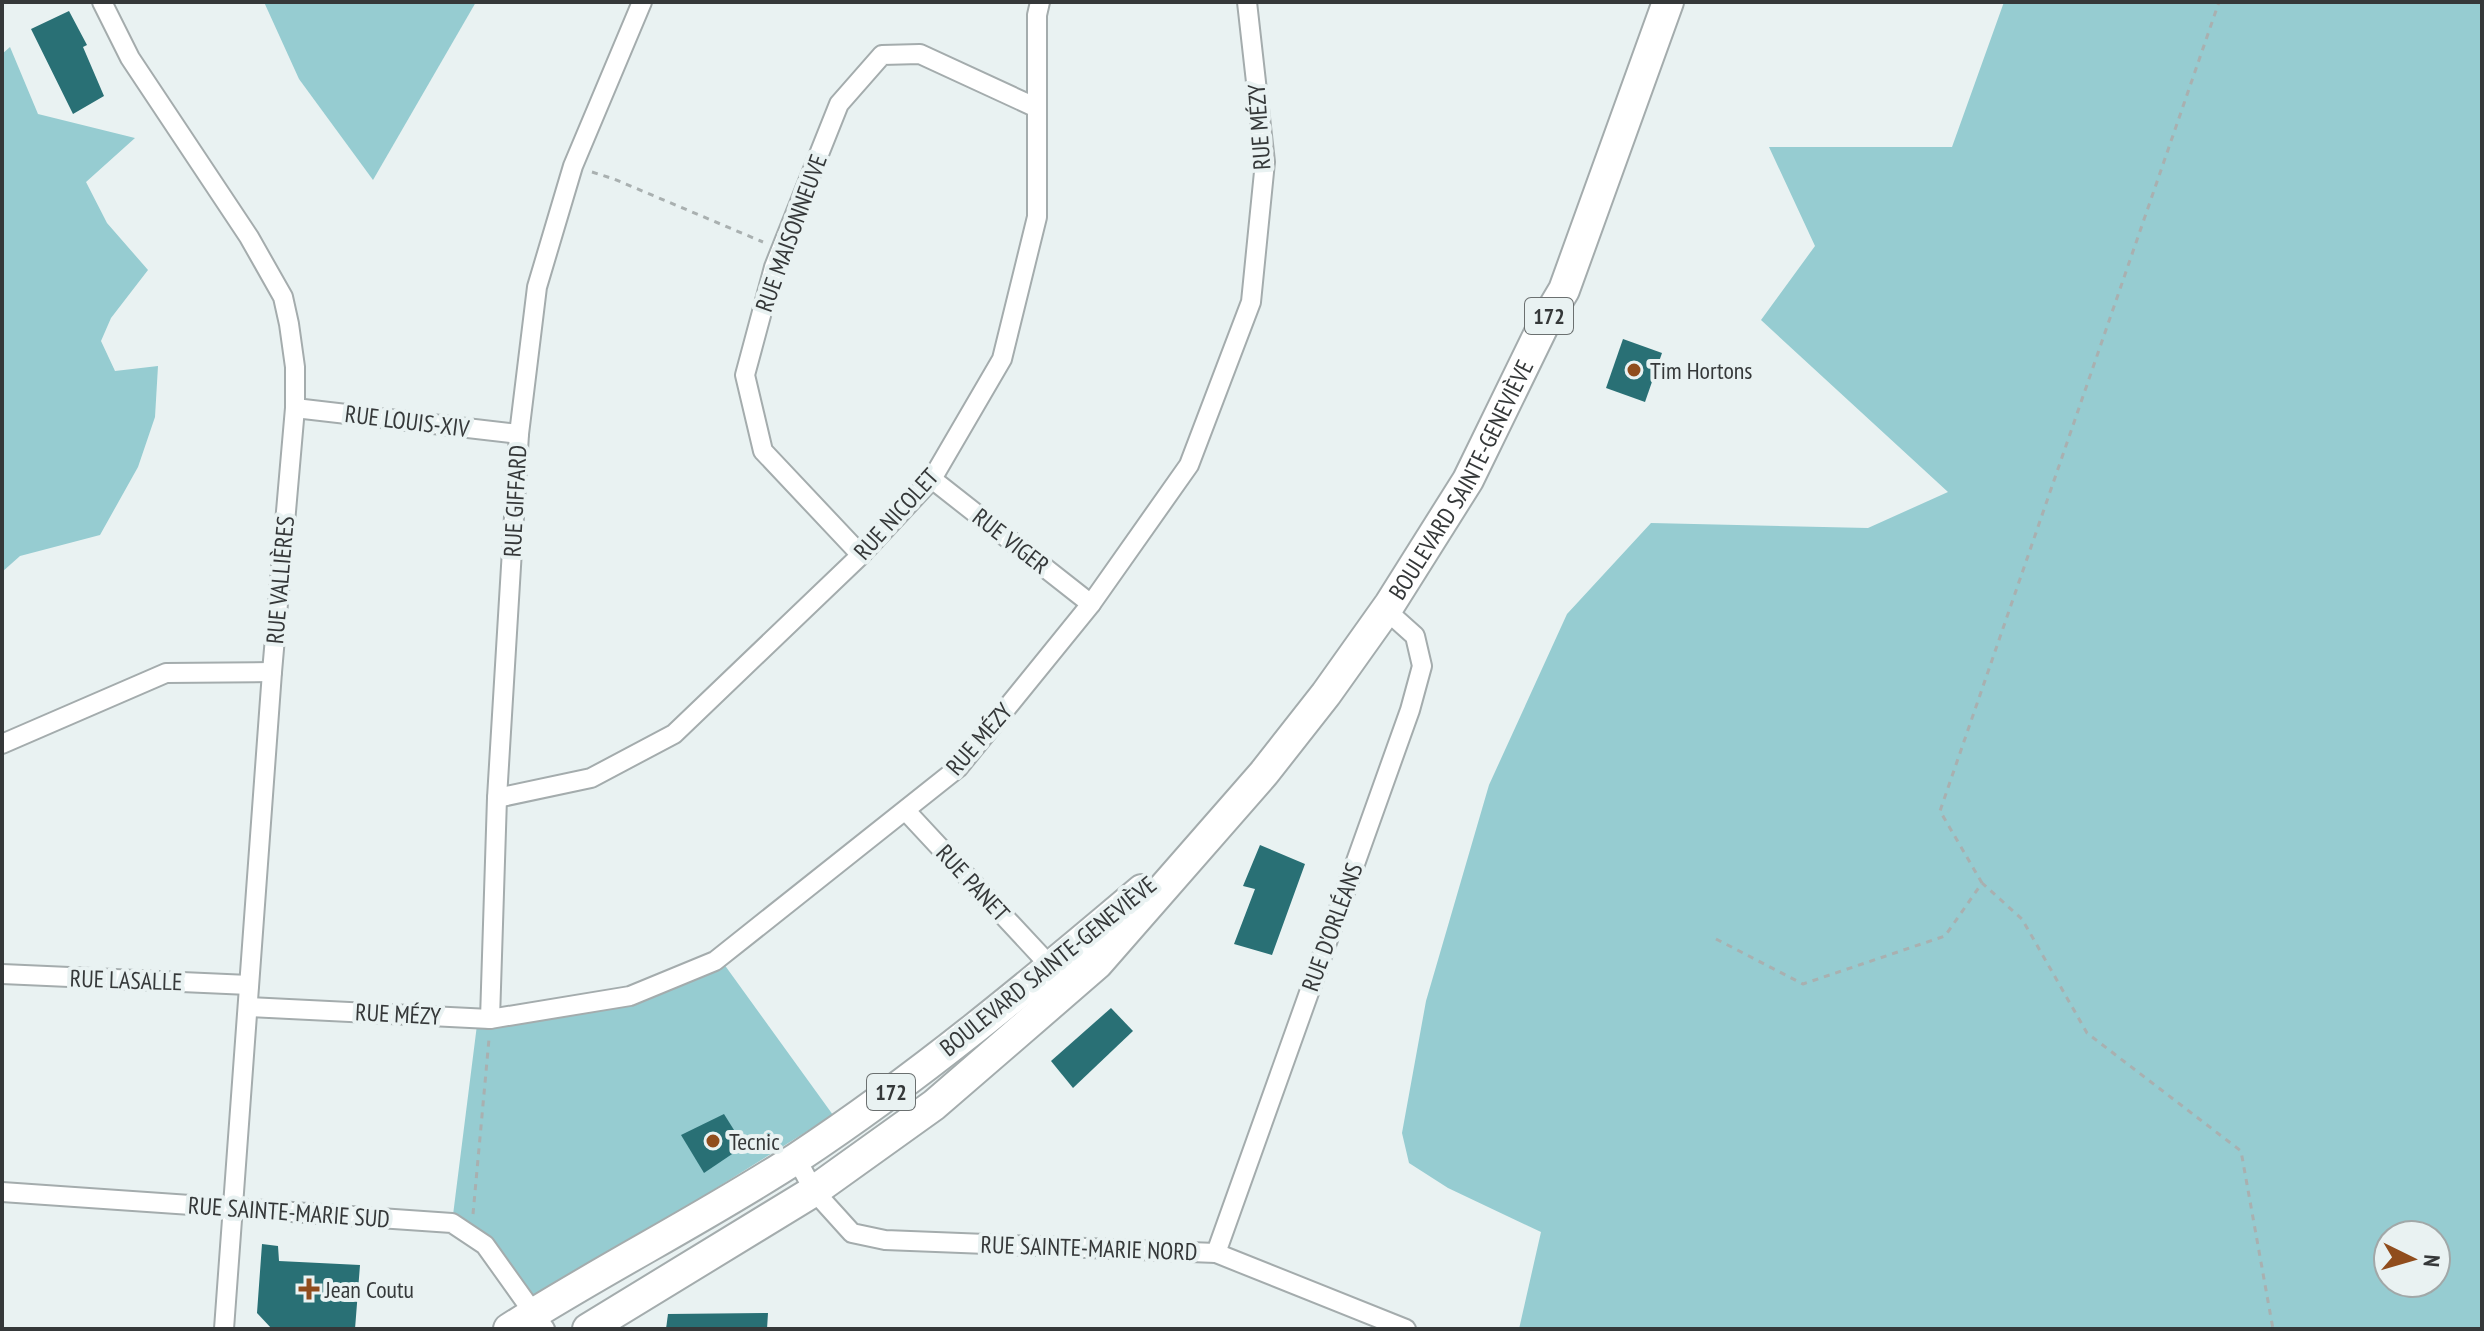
<svg xmlns="http://www.w3.org/2000/svg" width="2484" height="1331" viewBox="0 0 2484 1331" font-family="'PT Sans Narrow',sans-serif">
  <rect width="100%" height="100%" fill="#e9f2f2"/>
  <g fill="#96ccd1" fill-rule="evenodd">
    <path d="M264,2H476L373,180L299,79Z"/>
    <path d="M2004,2H2482V1329H1519L1541,1232L1448,1188L1409,1163L1402,1133L1426,1001L1489,785L1567,614L1651,523L1868,528L1948,492L1761,320L1815,246L1769,147H1952ZM2388,1235H2436V1283H2388Z"/>
    <path d="M10,47L38,114L135,138L86,182L107,223L148,270L111,318L101,341L115,371L158,366L155,417L138,467L100,535L20,556L2,572V54Z"/>
    <path d="M721,960L833,1115L531,1304L452,1223L479,1009L633,996L692,981Z"/>
  </g>
  <g fill="#297075">
    <path d="M69,11L87,45L83,47L104,96L73,114L31,29Z"/>
    <path d="M1623,339L1662,353L1645,402L1606,388Z"/>
    <path d="M1260,845L1305,864L1272,955L1234,944L1255,889L1243,886Z"/>
    <path d="M1111,1008L1133,1031L1073,1088L1051,1061Z"/>
    <path d="M724,1114L744,1146L704,1173L681,1135Z"/>
    <path d="M262,1244L278,1246L279,1261L360,1265L355,1329H272L257,1313Z"/>
    <path d="M768,1313L767,1329H666L668,1314Z"/>
  </g>
  <g fill="none" stroke-linecap="round" stroke-linejoin="round">
    <defs>
      <g id="street">
        <path d="M102,2L130,58L249,237L283,297L289,324L295,367V408L272,672L224,1329"/>
        <path d="M295,408L519,434"/>
        <path d="M932,479L1091,604"/>
        <path d="M861,555L763,451L745,375L774,267L839,104L882,55L920,54L1037,108"/>
        <path d="M2,744L166,673L272,672"/>
        <path d="M497,798L591,778L674,734L861,555L932,479L1002,359L1037,217V15L1040,2"/>
        <path d="M906,811L1040,955"/>
        <path d="M2,974L249,985"/>
        <path d="M248,1007L490,1019L630,996L715,961L958,768L1091,604L1189,465L1251,302L1265,162L1247,2"/>
        <path d="M490,1019L497,798L519,434L537,287L573,166L642,2"/>
        <path d="M796,1158L814,1191L852,1233L885,1240L1216,1253L1406,1329"/>
        <path d="M2,1192L452,1223L485,1245L545,1329"/>
        <path d="M1216,1253L1410,710L1422,666L1415,636L1386,610"/>
      </g>
      <g id="primary">
        <path d="M509,1329C603,1269 703,1219 797,1158C918,1078 1031,984 1142,890"/>
        <path id="s1" d="M588,1329L814,1191L934,1105L1097,964L1264,773L1326,694L1390,604L1468,480L1545,322L1564,290L1668,2"/>
      </g>
    </defs>
    <use href="#street" stroke="#a4acad" stroke-width="22"/>
    <use href="#primary" stroke="#a4acad" stroke-width="34"/>
    <g stroke="#a9b0b0" stroke-width="3" stroke-dasharray="6 6" stroke-linecap="butt">
      <path d="M592,172L614,179L763,242"/>
      <path d="M1982,883L1940,811L2219,2"/>
      <path d="M1716,939L1803,984L1945,936L1982,883L2022,919L2087,1033L2241,1151L2273,1329"/>
      <path d="M473,1214L489,1039"/>
    </g>
    <use href="#street" stroke="#fff" stroke-width="18"/>
    <use href="#primary" stroke="#fff" stroke-width="30"/>
  </g>
  <g fill="#904d1d" stroke="#e9f2f2" stroke-width="3">
    <circle cx="1634" cy="370" r="8"/>
    <circle cx="713" cy="1141" r="8"/>
    <path d="M305 1277h8v8h8v8h-8v8h-8v-8h-8v-8h8z"/>
  </g>
  <g text-anchor="middle" dominant-baseline="central" stroke-width="8" stroke-linejoin="round" paint-order="stroke">
    <g fill="#e9f2f2" stroke="#6b7070" stroke-width="2">
      <rect x="1525" y="298" width="48" height="36" rx="6"/>
      <rect x="867" y="1074" width="48" height="36" rx="6"/>
    </g>
    <g font-size="22" font-weight="bold" fill="#353839">
      <text x="1549" y="316">172</text>
      <text x="891" y="1092">172</text>
    </g>
    <g font-size="24" fill="#353839" stroke="#e9f2f2">
      <text transform="translate(1259 127) rotate(-94)">RUE MÉZY</text>
      <text transform="translate(791 233) rotate(-70)">RUE MAISONNEUVE</text>
      <text transform="translate(407 421) rotate(7)">RUE LOUIS-XIV</text>
      <text stroke="none"><textPath href="#s1" startOffset="1236">BOULEVARD SAINTE-GENEVIÈVE</textPath></text>
      <text transform="translate(515 501) rotate(-87)">RUE GIFFARD</text>
      <text transform="translate(896 514) rotate(-48)">RUE NICOLET</text>
      <text transform="translate(1011 541) rotate(38)">RUE VIGER</text>
      <text transform="translate(280 580) rotate(-85)">RUE VALLIÈRES</text>
      <text transform="translate(979 739) rotate(-49)">RUE MÉZY</text>
      <text transform="translate(973 883) rotate(47)">RUE PANET</text>
      <text transform="translate(1332 927) rotate(-70)">RUE D'ORLÉANS</text>
      <text transform="translate(1048 966) rotate(-39)">BOULEVARD SAINTE-GENEVIÈVE</text>
      <text transform="translate(126 980) rotate(2)">RUE LASALLE</text>
      <text transform="translate(398 1014) rotate(3)">RUE MÉZY</text>
      <text transform="translate(289 1212) rotate(4)">RUE SAINTE-MARIE SUD</text>
      <text transform="translate(1089 1248) rotate(2)">RUE SAINTE-MARIE NORD</text>
    </g>
    <g font-size="24" fill="#353839" stroke="#e9f2f2" text-anchor="start">
      <text x="1650" y="370">Tim Hortons</text>
      <text x="729" y="1141">Tecnic</text>
      <text x="325" y="1289">Jean Coutu</text>
    </g>
  </g>
  <rect width="2484" height="1331" fill="none" stroke="#353839" stroke-width="8"/>
  <g transform="translate(2412 1259) rotate(95)"><circle r="38" fill="#e9f2f2" stroke="#a1a8a8" stroke-width="2"/>
  <path d="M0-6L14 30L0 20L-14 30Z" fill="#904d1d"/>
  <text y="-12" font-size="22" font-weight="bold" text-anchor="middle" fill="#353839">N</text>
  </g>
</svg>
